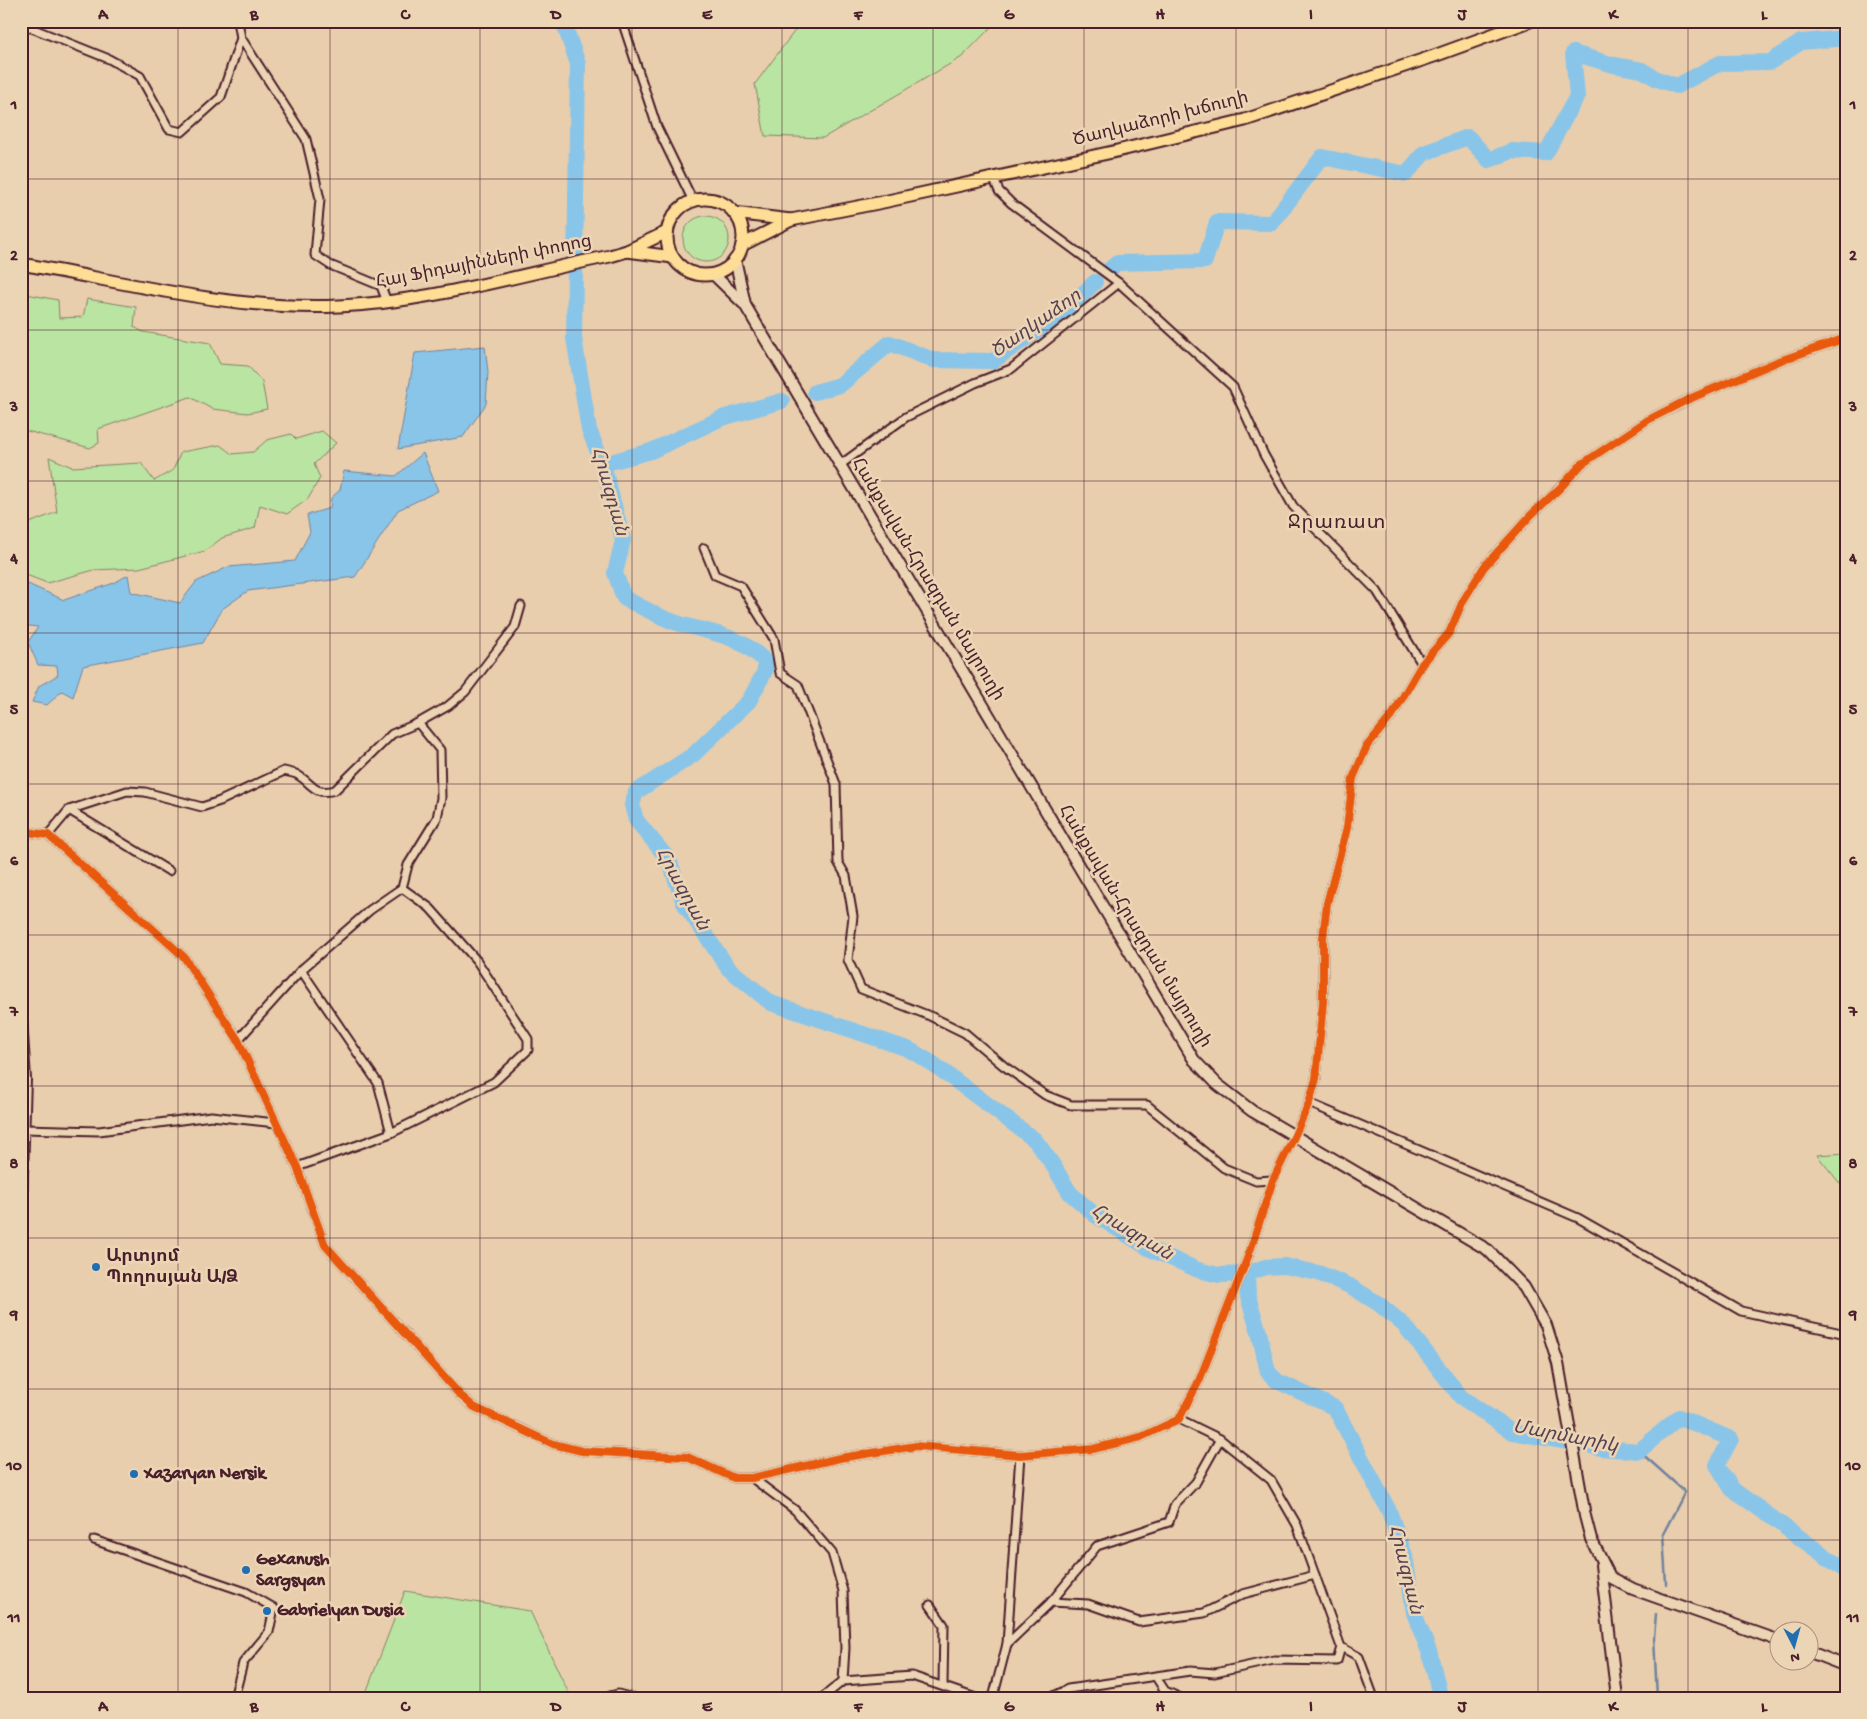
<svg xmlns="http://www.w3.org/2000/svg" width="1867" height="1719" viewBox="0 0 1867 1719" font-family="'Gochi Hand','Noto Sans Armenian',sans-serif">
  <rect width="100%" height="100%" fill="#e9cead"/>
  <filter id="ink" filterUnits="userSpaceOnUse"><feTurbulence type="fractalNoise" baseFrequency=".02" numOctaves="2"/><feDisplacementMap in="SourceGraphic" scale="10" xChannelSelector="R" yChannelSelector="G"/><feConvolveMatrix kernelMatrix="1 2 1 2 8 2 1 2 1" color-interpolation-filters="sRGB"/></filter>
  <g filter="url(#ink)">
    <g fill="#bae4a1" stroke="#828266">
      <path d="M802,21H997L962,57L823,138L765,136L755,84Z"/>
      <circle cx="706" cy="239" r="23"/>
      <path d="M21,293L58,300L59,318L83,317L87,299L136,307L134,327L143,332L210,343L220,364L248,366L262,382L267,409L248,413L212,409L190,397L98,429L99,443L90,448L27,431L21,433Z"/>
      <path d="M322,431L336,443L314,464L320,478L308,499L287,514L260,505L255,528L222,538L205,551L139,568L94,570L47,583L21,573L22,526L57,512L49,457L72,467L141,463L154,481L173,470L181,452L220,445L232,454L253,452L267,440L291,434L296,439Z"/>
      <path d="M1846,1153V1191L1817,1155Z"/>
      <path d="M405,1591L530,1611L571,1698H364Z"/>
    </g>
    <g fill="#89c5e9" stroke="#70839d">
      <path d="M485,346L488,372L486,404L463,437L398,449L415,353Z"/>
      <path d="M423,453L438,491L398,510L355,577L248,591L222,609L203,643L83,666L73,697L62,691L47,705L32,702L39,686L58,675L57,666L38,665L28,642L38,627L21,625V581L64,600L114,583L128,575L131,592L180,603L196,582L228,567L295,561L310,532L307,515L330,508L331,498L340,490L344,471L396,476Z"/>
    </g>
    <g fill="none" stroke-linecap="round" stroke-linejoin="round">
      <g stroke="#70839d" stroke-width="2.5">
        <path d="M1639,1451L1685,1492L1663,1534L1666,1584"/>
        <path d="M1656,1614L1654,1637L1657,1698"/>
      </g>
      <g stroke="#89c5e9" stroke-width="16">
        <path d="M563,21L578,64L574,338L589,430L603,464L623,540L615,573L624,598C640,606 657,616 674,622C710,634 736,632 765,661V671L749,701L693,755L636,792L632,805L636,820L669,860L684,903L728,968L771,1003L908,1049L932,1063L1035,1140L1051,1162L1070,1193L1095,1215L1150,1249L1198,1270L1219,1275L1247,1274L1265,1267L1285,1266L1318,1273L1350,1286L1379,1304L1405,1326L1461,1397L1512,1432L1601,1448L1639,1451L1679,1417L1731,1439L1717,1465L1732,1489L1846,1571"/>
        <path d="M1110,269L1117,263L1205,261L1217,222L1272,223L1322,157L1406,174L1424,153L1468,137L1489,160L1512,151L1546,153L1577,96L1573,53L1614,65L1642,70L1657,79L1677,86L1720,63L1770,62L1801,42L1846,38"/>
        <path d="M815,392L840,385L890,343L933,360L993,361L1066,310L1095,282"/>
        <path d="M603,464L651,451L722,418L782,401"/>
        <path d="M1247,1274L1248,1297L1259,1332L1268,1372L1277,1381L1335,1408L1389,1511L1405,1556L1414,1613L1430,1654L1439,1692L1438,1698"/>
      </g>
      <defs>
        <g id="street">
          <path d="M238,21L241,38"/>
          <path d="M622,21L657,127L693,201"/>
          <path d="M21,32L29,27L109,59L140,76L169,129L182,132L221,97L241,38L306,139L320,199L315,255L330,265L381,286L387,302"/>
          <path d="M993,177L999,191L1011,203L1119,283L1233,387L1264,455L1293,506L1377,591L1422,664"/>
          <path d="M840,465L906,417L975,383L1011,369L1119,283"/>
          <path d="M704,548L715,575L741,586L774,639L780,673L798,685L836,784L838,862L846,876L853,916L848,960L861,989L930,1016L965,1033L1004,1066L1045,1095L1071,1105H1147L1224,1168L1256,1181L1273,1180"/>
          <path d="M69,810L169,871"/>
          <path d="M21,831L48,835L184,957L238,1040L297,1167L325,1245L460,1395L474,1407L553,1444L582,1451L687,1457L734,1478H752L840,1458L916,1446L1020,1455L1093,1449L1141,1437L1179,1419L1199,1381L1249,1254L1273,1180L1294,1137L1309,1103L1316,1079L1323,1002V938L1327,903L1347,828L1353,778L1367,746L1393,714L1422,664L1449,633L1463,601L1484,567L1531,515L1560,488L1582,464L1648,420L1689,399L1779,361L1846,338"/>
          <path d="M48,835L69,810L127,791L145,792L202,807L220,801L284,771C288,772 293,773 296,774C313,783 313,796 335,790L392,734L418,723L448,706L465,692L515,627L521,606"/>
          <path d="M301,970L378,1083L391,1133"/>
          <path d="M238,1040L301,970L370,910L402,888L408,865L437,818L441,798L440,750L418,723"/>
          <path d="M1309,1103L1578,1218L1741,1311L1846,1334"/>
          <path d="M24,1129L99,1131L211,1116L276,1123"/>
          <path d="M297,1167L391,1133L494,1082L528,1050V1039L477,961L430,908L402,888"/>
          <path d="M1179,1419L1220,1439L1271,1480L1297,1525L1341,1647L1359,1657L1374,1698"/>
          <path d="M752,1478L795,1510L832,1553L843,1591L845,1648L843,1681L822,1698"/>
          <path d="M94,1540L246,1592L274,1608L269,1632L243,1663L234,1698"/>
          <path d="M1051,1602L1088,1604L1139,1622L1204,1613L1243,1594L1315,1575"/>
          <path d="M930,1605L944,1625L943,1685"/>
          <path d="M1007,1644L1051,1602L1097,1546L1169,1522L1175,1504L1196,1482L1220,1439"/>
          <path d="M1156,1677L1165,1691L1181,1698"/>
          <path d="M843,1681L912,1676L976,1698"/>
          <path d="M602,1698L618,1694L633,1698"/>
          <path d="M995,1698L994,1694L1007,1644L1020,1455"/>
          <path d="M1050,1698L1068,1689L1190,1671L1215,1673L1274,1660L1337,1661L1341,1647"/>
        </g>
        <g id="secondary">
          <path d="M735,259L745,304"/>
          <path d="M713,274L745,305L1194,1060L1217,1084L1252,1111L1488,1250L1524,1287L1546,1325L1558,1363L1585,1516L1591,1539L1610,1577L1633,1589L1780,1641"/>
          <path d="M21,1020L25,1079L21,1204"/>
          <path d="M1601,1565L1617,1698"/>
          <path d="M1810,1652L1846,1666"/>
        </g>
        <g id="primary">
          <circle cx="705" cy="237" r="38"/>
          <path d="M734,213L791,220L883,202L1117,151L1245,120L1434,56L1530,21"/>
          <path d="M742,245L791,220"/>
          <path d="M627,251L673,257"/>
          <path d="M21,264C126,282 232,311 339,306C431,302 521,274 610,256L627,251L667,232"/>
        </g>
      </defs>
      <use href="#street" stroke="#4a1f2b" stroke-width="11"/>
      <use href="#secondary" stroke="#4a1f2b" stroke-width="14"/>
      <use href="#primary" stroke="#4a1f2b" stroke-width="15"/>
      <use href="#street" stroke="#ecd5b5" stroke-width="7"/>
      <use href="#secondary" stroke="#ecd5b5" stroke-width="10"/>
      <use href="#primary" stroke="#fedd96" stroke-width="11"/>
      <defs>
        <path id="cycleway" d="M21,831L48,835L184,957L238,1040L297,1167L325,1245L460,1395L474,1407L553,1444L582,1451L687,1457L734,1478H752L840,1458L916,1446L1020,1455L1093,1449L1141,1437L1179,1419L1199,1381L1249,1254L1273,1180L1294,1137L1309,1103L1316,1079L1323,1002V938L1327,903L1347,828L1353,778L1367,746L1393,714L1422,664L1449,633L1463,601L1484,567L1531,515L1560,488L1582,464L1648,420L1689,399L1779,361L1846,338"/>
      </defs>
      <use href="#cycleway" stroke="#ecd5b5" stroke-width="11"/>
      <use href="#cycleway" stroke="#e8590c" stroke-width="8"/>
    </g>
  </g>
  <path fill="none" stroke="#4a1f2b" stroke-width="1" stroke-opacity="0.55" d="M178,21V1698M330,21V1698M480,21V1698M632,21V1698M782,21V1698M933,21V1698M1084,21V1698M1236,21V1698M1386,21V1698M1538,21V1698M1688,21V1698M21,179H1846M21,330H1846M21,481H1846M21,633H1846M21,784H1846M21,935H1846M21,1086H1846M21,1238H1846M21,1389H1846M21,1540H1846"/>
  <g fill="#1f6fb2" stroke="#ecd5b5" stroke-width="2">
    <circle cx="96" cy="1267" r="5"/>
    <circle cx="134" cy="1474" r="5"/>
    <circle cx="246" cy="1570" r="5"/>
    <circle cx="267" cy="1611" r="5"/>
  </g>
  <g text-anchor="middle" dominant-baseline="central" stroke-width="5" stroke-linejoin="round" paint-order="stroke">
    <g font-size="18" fill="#4a1f2b" stroke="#ecd5b5">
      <text transform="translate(1161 120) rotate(-14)">Ծաղկաձորի խճուղի</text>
      <text transform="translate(484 263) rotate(-11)">Հայ Ֆիդայինների փողոց</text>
      <text transform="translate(927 580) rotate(59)">Հանքավան-Հրազդան մայրուղի</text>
      <text transform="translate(1134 927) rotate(59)">Հանքավան-Հրազդան մայրուղի</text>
    </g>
    <g font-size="18" font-weight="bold" fill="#4a1f2b" stroke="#ecd5b5" text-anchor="start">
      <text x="106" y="1257">Արտյոմ<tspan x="106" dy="21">Պողոսյան Ա/Ձ</tspan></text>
      <text x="144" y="1474">Xazaryan Nersik</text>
      <text x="256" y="1560">Gexanush<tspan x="256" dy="21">Sargsyan</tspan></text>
      <text x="277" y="1611">Gabrielyan Dusia</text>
    </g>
    <g font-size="19" font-style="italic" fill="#574051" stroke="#ecd5b5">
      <text transform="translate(1037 325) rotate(-35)">Ծաղկաձոր</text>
      <text transform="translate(608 492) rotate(74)">Հրազդան</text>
      <text transform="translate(681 890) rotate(61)">Հրազդան</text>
      <text transform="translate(1131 1234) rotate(31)">Հրազդան</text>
      <text transform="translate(1565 1438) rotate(11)">Մարմարիկ</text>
      <text transform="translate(1404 1570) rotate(76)">Հրազդան</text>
    </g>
    <g font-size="20" letter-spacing="1" fill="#4a1f2b" stroke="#ecd5b5">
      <text x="1337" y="524">Ջրառատ</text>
    </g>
  </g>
  <rect width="1867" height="1719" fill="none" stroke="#ecd5b5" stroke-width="55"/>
  <g transform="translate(1794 1646) rotate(174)"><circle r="24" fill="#ecd5b5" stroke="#ab8c7e"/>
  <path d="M0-4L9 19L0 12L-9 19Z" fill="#1f6fb2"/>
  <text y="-8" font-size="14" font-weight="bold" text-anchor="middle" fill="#4a1f2b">N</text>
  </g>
  <rect x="28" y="28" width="1812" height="1664" fill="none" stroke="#4a1f2b" stroke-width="2"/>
  <g font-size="16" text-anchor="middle" font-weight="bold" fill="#4a1f2b">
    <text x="103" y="19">A</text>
    <text x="254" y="19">B</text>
    <text x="405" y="19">C</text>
    <text x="556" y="19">D</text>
    <text x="707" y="19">E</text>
    <text x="858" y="19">F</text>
    <text x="1009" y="19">G</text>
    <text x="1160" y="19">H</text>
    <text x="1311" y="19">I</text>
    <text x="1462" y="19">J</text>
    <text x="1613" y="19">K</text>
    <text x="1764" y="19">L</text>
    <text x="14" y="109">1</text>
    <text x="1853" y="109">1</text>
    <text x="14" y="260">2</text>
    <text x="1853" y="260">2</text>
    <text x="14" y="411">3</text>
    <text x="1853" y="411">3</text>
    <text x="14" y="563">4</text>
    <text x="1853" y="563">4</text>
    <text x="14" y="714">5</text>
    <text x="1853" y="714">5</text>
    <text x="14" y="865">6</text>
    <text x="1853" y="865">6</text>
    <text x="14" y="1016">7</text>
    <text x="1853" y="1016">7</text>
    <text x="14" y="1168">8</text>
    <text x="1853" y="1168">8</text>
    <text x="14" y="1319">9</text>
    <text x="1853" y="1319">9</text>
    <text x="14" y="1470">10</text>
    <text x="1853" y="1470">10</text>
    <text x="14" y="1622">11</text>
    <text x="1853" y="1622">11</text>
    <text x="103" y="1711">A</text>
    <text x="254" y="1711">B</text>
    <text x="405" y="1711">C</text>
    <text x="556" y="1711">D</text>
    <text x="707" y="1711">E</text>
    <text x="858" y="1711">F</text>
    <text x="1009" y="1711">G</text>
    <text x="1160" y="1711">H</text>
    <text x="1311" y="1711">I</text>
    <text x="1462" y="1711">J</text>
    <text x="1613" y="1711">K</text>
    <text x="1764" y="1711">L</text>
  </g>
</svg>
